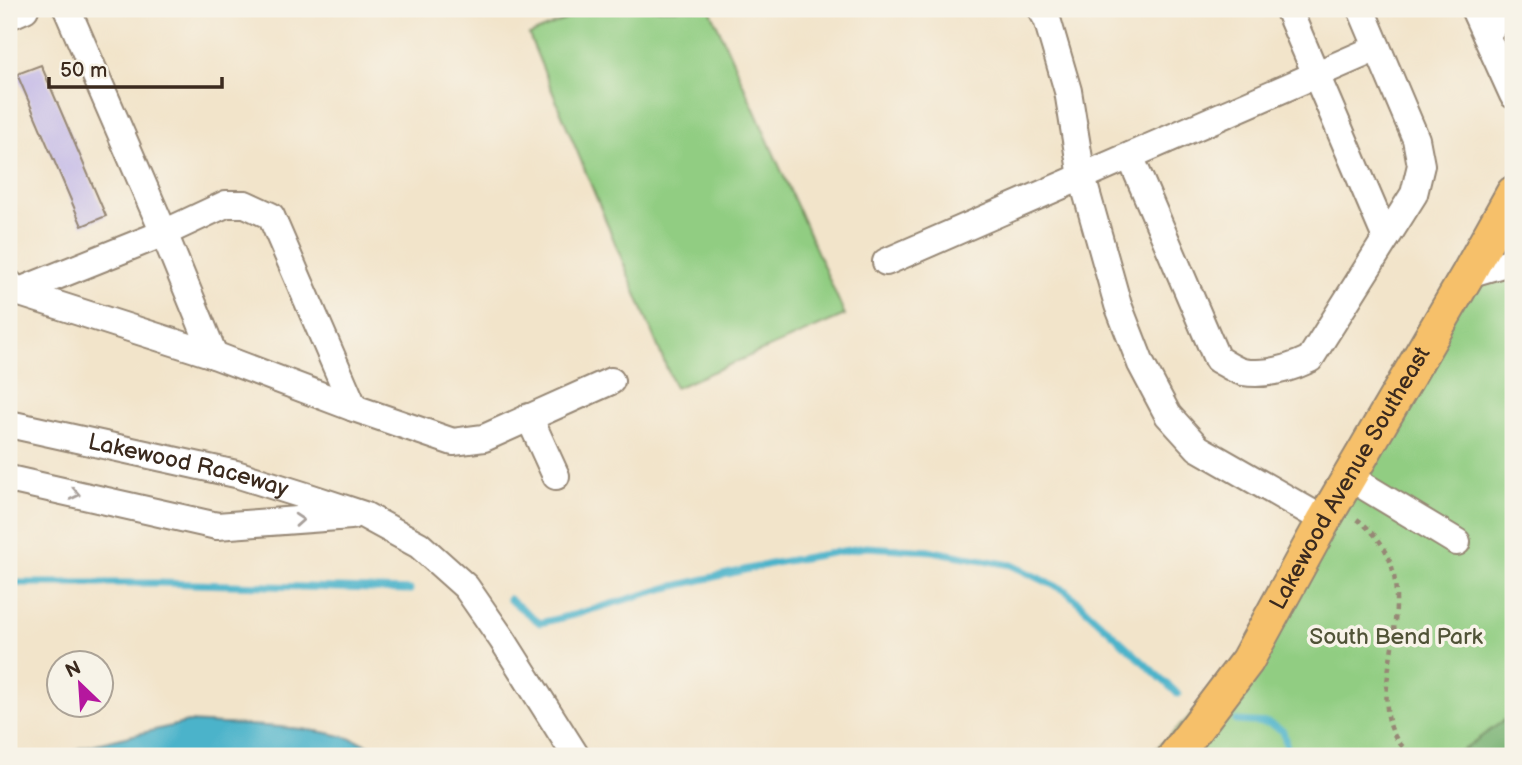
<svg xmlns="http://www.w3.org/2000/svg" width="1522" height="765" viewBox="0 0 1522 765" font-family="'Balsamiq Sans',sans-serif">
  <rect width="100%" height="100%" fill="#f7f3e8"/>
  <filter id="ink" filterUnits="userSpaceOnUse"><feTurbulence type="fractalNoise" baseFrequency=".0143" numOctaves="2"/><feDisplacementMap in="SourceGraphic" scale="14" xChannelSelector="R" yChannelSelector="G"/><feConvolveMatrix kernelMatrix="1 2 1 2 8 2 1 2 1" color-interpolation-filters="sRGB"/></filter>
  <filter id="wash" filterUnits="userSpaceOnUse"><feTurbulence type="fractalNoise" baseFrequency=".00686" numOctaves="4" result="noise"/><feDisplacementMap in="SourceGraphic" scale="28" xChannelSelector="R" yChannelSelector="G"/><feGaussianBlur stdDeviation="1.57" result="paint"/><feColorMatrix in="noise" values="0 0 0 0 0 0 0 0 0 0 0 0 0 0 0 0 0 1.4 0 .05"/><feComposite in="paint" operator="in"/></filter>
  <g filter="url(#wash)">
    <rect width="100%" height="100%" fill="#f2e4ca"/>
    <g fill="#91cd82" stroke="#667c50" stroke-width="2">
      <path d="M591,9H710L845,315L675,388L529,35Z"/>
      <path d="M1468,274L1513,280V756H1149L1247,661Z"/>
    </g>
    <path fill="#74b070" stroke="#586d47" stroke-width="2" d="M1513,714V756H1454Z"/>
    <path fill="#4cb3ca" stroke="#446e74" stroke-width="2" d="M188,722C240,726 313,724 361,742C371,746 381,752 391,756H69L80,748Z"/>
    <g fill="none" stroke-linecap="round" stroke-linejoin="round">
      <g stroke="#4cb3ca" stroke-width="7">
        <path d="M9,581L17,583H159L410,590"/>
        <path d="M509,599L540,623L573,615L666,588L775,563L866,547L932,551L1011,565L1066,591L1178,694"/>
        <path d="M1236,721L1268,723L1283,731L1288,752L1292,756"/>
      </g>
    </g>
    <g id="blocks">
      <path fill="#c2b8e7" d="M41,65L106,216L82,226L17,74Z"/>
    </g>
  </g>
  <g filter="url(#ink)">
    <use href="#blocks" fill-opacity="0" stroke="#968774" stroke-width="2"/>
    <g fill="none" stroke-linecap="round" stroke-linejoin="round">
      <defs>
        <g id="minor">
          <path d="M67,9L164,233L214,355"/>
          <path d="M1041,9L1047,19L1068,91L1082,177L1118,305L1141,364L1168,415L1198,448L1324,520"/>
          <path d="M1288,9L1386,238"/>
          <path d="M1474,9L1513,95"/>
          <path d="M9,16L25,9"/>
          <path d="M1486,35L1506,9"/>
          <path d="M1130,156L1217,359C1225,363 1234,370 1243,372C1266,376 1289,369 1310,359L1414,194L1421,165L1416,139L1361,9"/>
          <path d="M886,262L1377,48"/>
          <path d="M1468,274L1513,261"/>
          <path d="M9,283L17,292L214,355L354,408L453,442L484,438L611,381"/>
          <path d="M17,292L164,233L226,204H245L271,216L354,408"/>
          <path d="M529,417L556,476"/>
          <path id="s1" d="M9,424L236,474L306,496L364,515L419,545L466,587L502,639L576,756"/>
          <path d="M1349,477L1457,542"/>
          <path d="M9,479L217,526L351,516"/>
        </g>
        <g id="major">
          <path id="s2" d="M1175,756L1247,661L1324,520L1468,274L1513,193"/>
        </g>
      </defs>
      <use href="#minor" stroke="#968774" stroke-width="30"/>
      <use href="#major" stroke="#968774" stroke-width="37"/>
      <path stroke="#968774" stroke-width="4.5" stroke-dasharray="5 5" stroke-linecap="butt" d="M1357,519C1369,528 1382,541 1388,556C1398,578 1397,607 1394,631C1390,671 1371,731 1415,756"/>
      <use href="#minor" stroke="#fff" stroke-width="26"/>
      <use href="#major" stroke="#f6c06b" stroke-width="33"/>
    </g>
    <defs><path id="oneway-chevron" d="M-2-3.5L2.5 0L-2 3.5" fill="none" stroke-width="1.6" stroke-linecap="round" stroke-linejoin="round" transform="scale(1.75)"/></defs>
    <g stroke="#a79f9a">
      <use href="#oneway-chevron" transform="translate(75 494) rotate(12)"/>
      <use href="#oneway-chevron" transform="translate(299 520) rotate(-4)"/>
    </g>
  </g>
  <g text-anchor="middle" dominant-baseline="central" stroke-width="7" stroke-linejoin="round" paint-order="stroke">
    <g font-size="23" fill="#3b2a1e" stroke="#f7f3e8">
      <text stroke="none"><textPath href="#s1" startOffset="184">Lakewood Raceway</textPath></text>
      <text stroke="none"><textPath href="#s2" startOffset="329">Lakewood Avenue Southeast</textPath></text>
    </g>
    <g font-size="23" fill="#505337" stroke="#f7f3e8">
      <text x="1396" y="637">South Bend Park</text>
    </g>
  </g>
  <rect width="1522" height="765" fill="none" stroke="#f7f3e8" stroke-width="35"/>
  <g transform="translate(80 684) rotate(335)"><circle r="33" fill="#f7f3e8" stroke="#aca397" stroke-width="2"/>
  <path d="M0-5L12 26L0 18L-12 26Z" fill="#b5179e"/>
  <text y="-10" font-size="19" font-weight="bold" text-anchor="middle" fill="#3b2a1e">N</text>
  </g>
  <path d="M49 77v10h173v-10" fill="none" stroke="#3b2a1e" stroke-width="3.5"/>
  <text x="60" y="77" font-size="21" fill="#3b2a1e" stroke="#f7f3e8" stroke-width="5" paint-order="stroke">50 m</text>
</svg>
